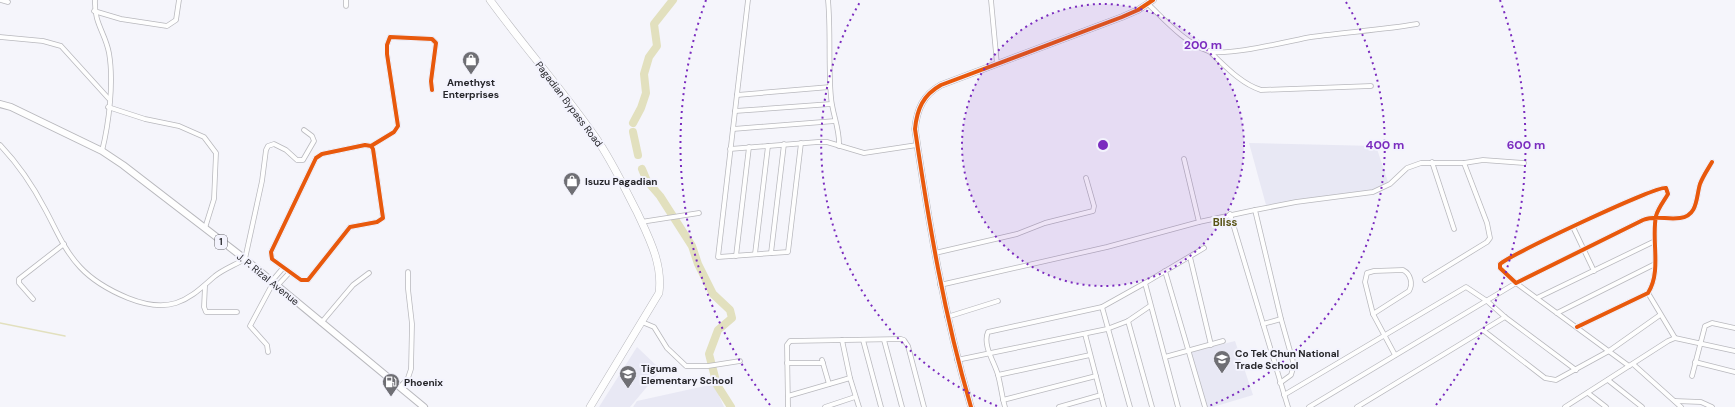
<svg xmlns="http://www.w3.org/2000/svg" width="1735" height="407" viewBox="0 0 1735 407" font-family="'DM Sans',sans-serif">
  <rect width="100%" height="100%" fill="#f5f5fb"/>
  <g fill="#e8e8f4">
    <path d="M1249,143L1376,146L1388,182L1383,187L1376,190L1266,205Z"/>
    <path d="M1235,341L1253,395L1213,407H1207L1191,352Z"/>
    <path d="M637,347L661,370L630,407H599Z"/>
    <path d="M714,384L724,407H633L637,401Z"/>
  </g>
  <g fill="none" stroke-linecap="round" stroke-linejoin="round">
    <path stroke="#e2e0be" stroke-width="1.5" d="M0,323L65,336"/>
    <g stroke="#e2e0be" stroke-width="8">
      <path d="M633,123L641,108L646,93L644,74L649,57L657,46L654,24L673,0"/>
      <path d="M633,132L638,155"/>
      <path d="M642,169L647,181L660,196L692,246L698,264L713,294L730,310L732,318L718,330L709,354L717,385L731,407"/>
    </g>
    <defs>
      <g id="street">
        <path d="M1,0L8,2"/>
        <path d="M95,0C94,24 105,32 109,53C114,82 109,123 102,151"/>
        <path d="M748,0L718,257L788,252L801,143"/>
        <path d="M828,0C831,32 828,65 831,97C832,113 840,129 839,146"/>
        <path d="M991,0L997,64"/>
        <path d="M1148,4C1166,21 1184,42 1208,51C1226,57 1289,41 1311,37C1346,32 1382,30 1417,24"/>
        <path d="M346,6V0"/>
        <path d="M94,11L121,19L167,26L176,20L179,0"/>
        <path d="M0,37L43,41L61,46L109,99"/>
        <path d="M1209,51C1224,65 1241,84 1261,90L1371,86"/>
        <path d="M737,95L830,87"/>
        <path d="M108,107L145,119L179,126L204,137L216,153L214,199L205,228"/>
        <path d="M735,111L831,104"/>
        <path d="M733,129L835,121"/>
        <path d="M0,145C18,164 33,186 45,209C56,229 64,250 80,267C92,280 111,291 128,298C143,304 160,308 176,303C192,298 203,286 215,276C224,269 235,265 245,259L262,181L266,150L268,146L274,144L286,150L297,160H303L314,141L312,136L304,130"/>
        <path d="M371,146L373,149L383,218L377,222L350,227L308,280H301L272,259L271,252L316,158L322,154L365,145L371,146L394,132L398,126L387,54V45L390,37L432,39L436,43L431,81L432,90"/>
        <path d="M730,149L818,142H827L864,153L917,145"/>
        <path d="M1432,162L1454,229"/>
        <path d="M1230,214L1288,407"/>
        <path d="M641,222L699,213"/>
        <path d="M1199,222L1255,210"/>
        <path d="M1573,227L1594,271"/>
        <path d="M771,253L784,144"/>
        <path d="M935,253L1017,234L1045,223L1093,211L1094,206L1086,178"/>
        <path d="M755,254L768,146"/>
        <path d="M736,256L749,147"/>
        <path d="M1190,257L1211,345"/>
        <path d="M1403,270C1411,274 1413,284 1409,291L1373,314L1365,282L1367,273L1374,271Z"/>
        <path d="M1165,271L1205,407"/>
        <path d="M1425,280L1487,242L1490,238L1487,223L1464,163"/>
        <path d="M271,282L283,268"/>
        <path d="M940,285L1107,247L1199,222L1184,159"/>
        <path d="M205,286L204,307L206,312H237"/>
        <path d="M277,286L289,273"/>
        <path d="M1648,293L1675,338"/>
        <path d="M1537,298L1655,241"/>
        <path d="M33,299L19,283V279L64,244"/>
        <path d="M1102,307L1130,407"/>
        <path d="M1557,313L1655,264"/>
        <path d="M1373,314L1395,355"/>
        <path d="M947,317L998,301"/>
        <path d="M1128,321L1152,407"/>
        <path d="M642,322L654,327L667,348L686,366H708L740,361"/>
        <path d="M321,323L353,285L369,273"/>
        <path d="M1263,324L1281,319"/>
        <path d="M1577,327L1648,293C1662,271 1651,240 1656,216C1658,208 1664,201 1668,194L1666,188C1657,185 1514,253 1500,264V268L1516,283L1643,220C1656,215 1667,220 1680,218C1698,216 1696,197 1700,184C1703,176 1708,169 1712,162"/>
        <path d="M1484,331L1545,378L1556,380L1609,351L1660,315"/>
        <path d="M1085,334L1104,407"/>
        <path d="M842,340L850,378L859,407"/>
        <path d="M863,340L881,407"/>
        <path d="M884,340L902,407"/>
        <path d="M268,352L267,345L250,326L273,283"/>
        <path d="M1165,357L1223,341"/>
        <path d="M822,360L829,384"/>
        <path d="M957,360L1107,329L1128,321L1150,306"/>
        <path d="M1695,362L1735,372"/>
        <path d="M787,363H823"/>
        <path d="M1633,364L1681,407"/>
        <path d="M998,375L1090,355"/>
        <path d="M1692,376L1705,326L1712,323L1735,328"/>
        <path d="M1608,380L1642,407"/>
        <path d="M1280,383L1291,375L1294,365L1281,319L1255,210L1296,202L1373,192L1390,184L1407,168L1421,163H1464L1483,160L1524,163"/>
        <path d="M400,387L408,378L411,369L412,324L408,289V272"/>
        <path d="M1588,393L1606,407"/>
        <path d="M1284,395L1466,287L1487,301L1505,317L1576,370"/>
        <path d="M788,396L850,378"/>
        <path d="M1003,400L1096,376"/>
        <path d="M1675,401L1701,402L1712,407"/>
        <path d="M788,407L787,345L790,341L901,339L904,340L908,346L924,407"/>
        <path d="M825,407L855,397"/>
        <path d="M1005,407C1002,397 1001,386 998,375C995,363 982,345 988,332L1102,307L1145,283"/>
        <path d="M1059,407L1101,395"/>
        <path d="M1178,407L1145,283L1204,248"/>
        <path d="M1309,407L1516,283L1629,366"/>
        <path d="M1357,407L1505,317"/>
        <path d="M1565,407L1668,341L1675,338L1735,351"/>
      </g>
      <path id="secondary" d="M971,407C944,315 929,224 915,129C917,109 923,95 941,85L1122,17L1138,10L1153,0"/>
      <path id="primary" d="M0,104L11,107L102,151L123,165L245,259L424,407"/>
      <path id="highway" d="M490,0C524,47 563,90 596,138C612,161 624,187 637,212C649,238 663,264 659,293L590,407"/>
    </defs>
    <use href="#street" stroke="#b8b8bd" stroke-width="5.5"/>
    <use href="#secondary" stroke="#b8b8bd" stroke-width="7"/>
    <use href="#primary" stroke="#b8b8bd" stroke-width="8"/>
    <use href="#highway" stroke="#b8b8bd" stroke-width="8"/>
    <use href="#street" stroke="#fefefe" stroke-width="4"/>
    <use href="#secondary" stroke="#fefefe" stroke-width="5.5"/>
    <use href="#primary" stroke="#fefefe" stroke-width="6"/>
    <use href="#highway" stroke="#fefefe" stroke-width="7"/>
    <defs>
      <g id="cycleway">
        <path d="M371,146L373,149L383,218L377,222L350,227L308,280H301L272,259L271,252L316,158L322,154L365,145L371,146L394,132L398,126L387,54V45L390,37L432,39L436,43L431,81L432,90"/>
        <path d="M1577,327L1648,293C1662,271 1651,240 1656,216C1658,208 1664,201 1668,194L1666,188C1657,185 1514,253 1500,264V268L1516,283L1643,220C1656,215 1667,220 1680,218C1698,216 1696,197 1700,184C1703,176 1708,169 1712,162"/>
        <path d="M971,407C944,315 929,224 915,129C917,109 923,95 941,85L1122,17L1138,10L1153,0"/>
      </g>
    </defs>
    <use href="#cycleway" stroke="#f3f3fd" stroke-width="6"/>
    <use href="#cycleway" stroke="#e8590c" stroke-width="4"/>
  </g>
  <circle cx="1103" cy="145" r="141" fill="#7b2cbf" fill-opacity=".12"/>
  <g fill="none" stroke="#7b2cbf" stroke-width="2" stroke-dasharray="2 4">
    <circle cx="1103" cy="145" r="141"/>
    <path d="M997 406A282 282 0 0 1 860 2M1346 2A282 282 0 0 1 1209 406"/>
    <path d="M770 405A423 423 0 0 1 706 0M1500 0A423 423 0 0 1 1436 405"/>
  </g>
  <defs>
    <symbol id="shop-pin" viewBox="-11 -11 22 30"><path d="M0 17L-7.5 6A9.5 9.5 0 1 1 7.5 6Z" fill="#6f6f74" stroke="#f3f3fd"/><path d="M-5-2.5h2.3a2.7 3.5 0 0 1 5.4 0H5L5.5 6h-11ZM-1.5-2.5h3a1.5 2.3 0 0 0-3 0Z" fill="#fff"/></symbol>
    <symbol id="school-pin" viewBox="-11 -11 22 30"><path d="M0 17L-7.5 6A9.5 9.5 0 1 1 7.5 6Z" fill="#6f6f74" stroke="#f3f3fd"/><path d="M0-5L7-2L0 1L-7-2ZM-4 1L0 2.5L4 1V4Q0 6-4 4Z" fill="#fff"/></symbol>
    <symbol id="fuel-pin" viewBox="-11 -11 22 30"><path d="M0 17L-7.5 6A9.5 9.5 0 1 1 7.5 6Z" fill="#6f6f74" stroke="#f3f3fd"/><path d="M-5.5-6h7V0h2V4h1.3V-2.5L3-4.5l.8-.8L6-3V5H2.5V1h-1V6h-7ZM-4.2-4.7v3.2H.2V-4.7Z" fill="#fff"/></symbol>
  </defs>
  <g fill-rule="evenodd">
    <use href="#shop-pin" x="461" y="50" width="20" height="27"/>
    <use href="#shop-pin" x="562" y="171" width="20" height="27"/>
    <use href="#school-pin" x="1212" y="349" width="20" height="27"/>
    <use href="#school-pin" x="618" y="364" width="20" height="27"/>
    <use href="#fuel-pin" x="381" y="372" width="20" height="27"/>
  </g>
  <g text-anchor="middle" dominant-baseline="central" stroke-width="4" stroke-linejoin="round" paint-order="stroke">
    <rect fill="#f3f3fd" stroke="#64646a" stroke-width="1" x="215" y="235" width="12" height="14" rx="3"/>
    <g font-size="9" font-weight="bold" fill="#27272b">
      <text x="221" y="242">1</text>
    </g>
    <g font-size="10" font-weight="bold" fill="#27272b" stroke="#f3f3fd" text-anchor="start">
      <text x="471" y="82" text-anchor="middle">Amethyst<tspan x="471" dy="12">Enterprises</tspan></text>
      <text x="585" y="181">Isuzu Pagadian</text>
      <text x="1235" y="353">Co Tek Chun National<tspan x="1235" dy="12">Trade School</tspan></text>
      <text x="641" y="368">Tiguma<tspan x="641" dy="12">Elementary School</tspan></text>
      <text x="404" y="382">Phoenix</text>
    </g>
    <g font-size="10" fill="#27272b" stroke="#f3f3fd">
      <text transform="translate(569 104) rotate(53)">Pagadian Bypass Road</text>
      <text transform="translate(268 279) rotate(39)">J. P. Rizal Avenue</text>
    </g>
    <g font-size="11" font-weight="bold" fill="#595417" stroke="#f3f3fd">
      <text x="1225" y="222">Bliss</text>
    </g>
  </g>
  <circle cx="1103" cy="145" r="6" fill="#7b2cbf" stroke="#f3f3fd" stroke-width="2"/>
  <g font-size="12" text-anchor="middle" font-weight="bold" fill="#7b2cbf" stroke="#f3f3fd" stroke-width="4" stroke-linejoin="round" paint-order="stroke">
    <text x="1203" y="49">200 m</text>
    <text x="1385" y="149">400 m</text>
    <text x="1526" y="149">600 m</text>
  </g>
</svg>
